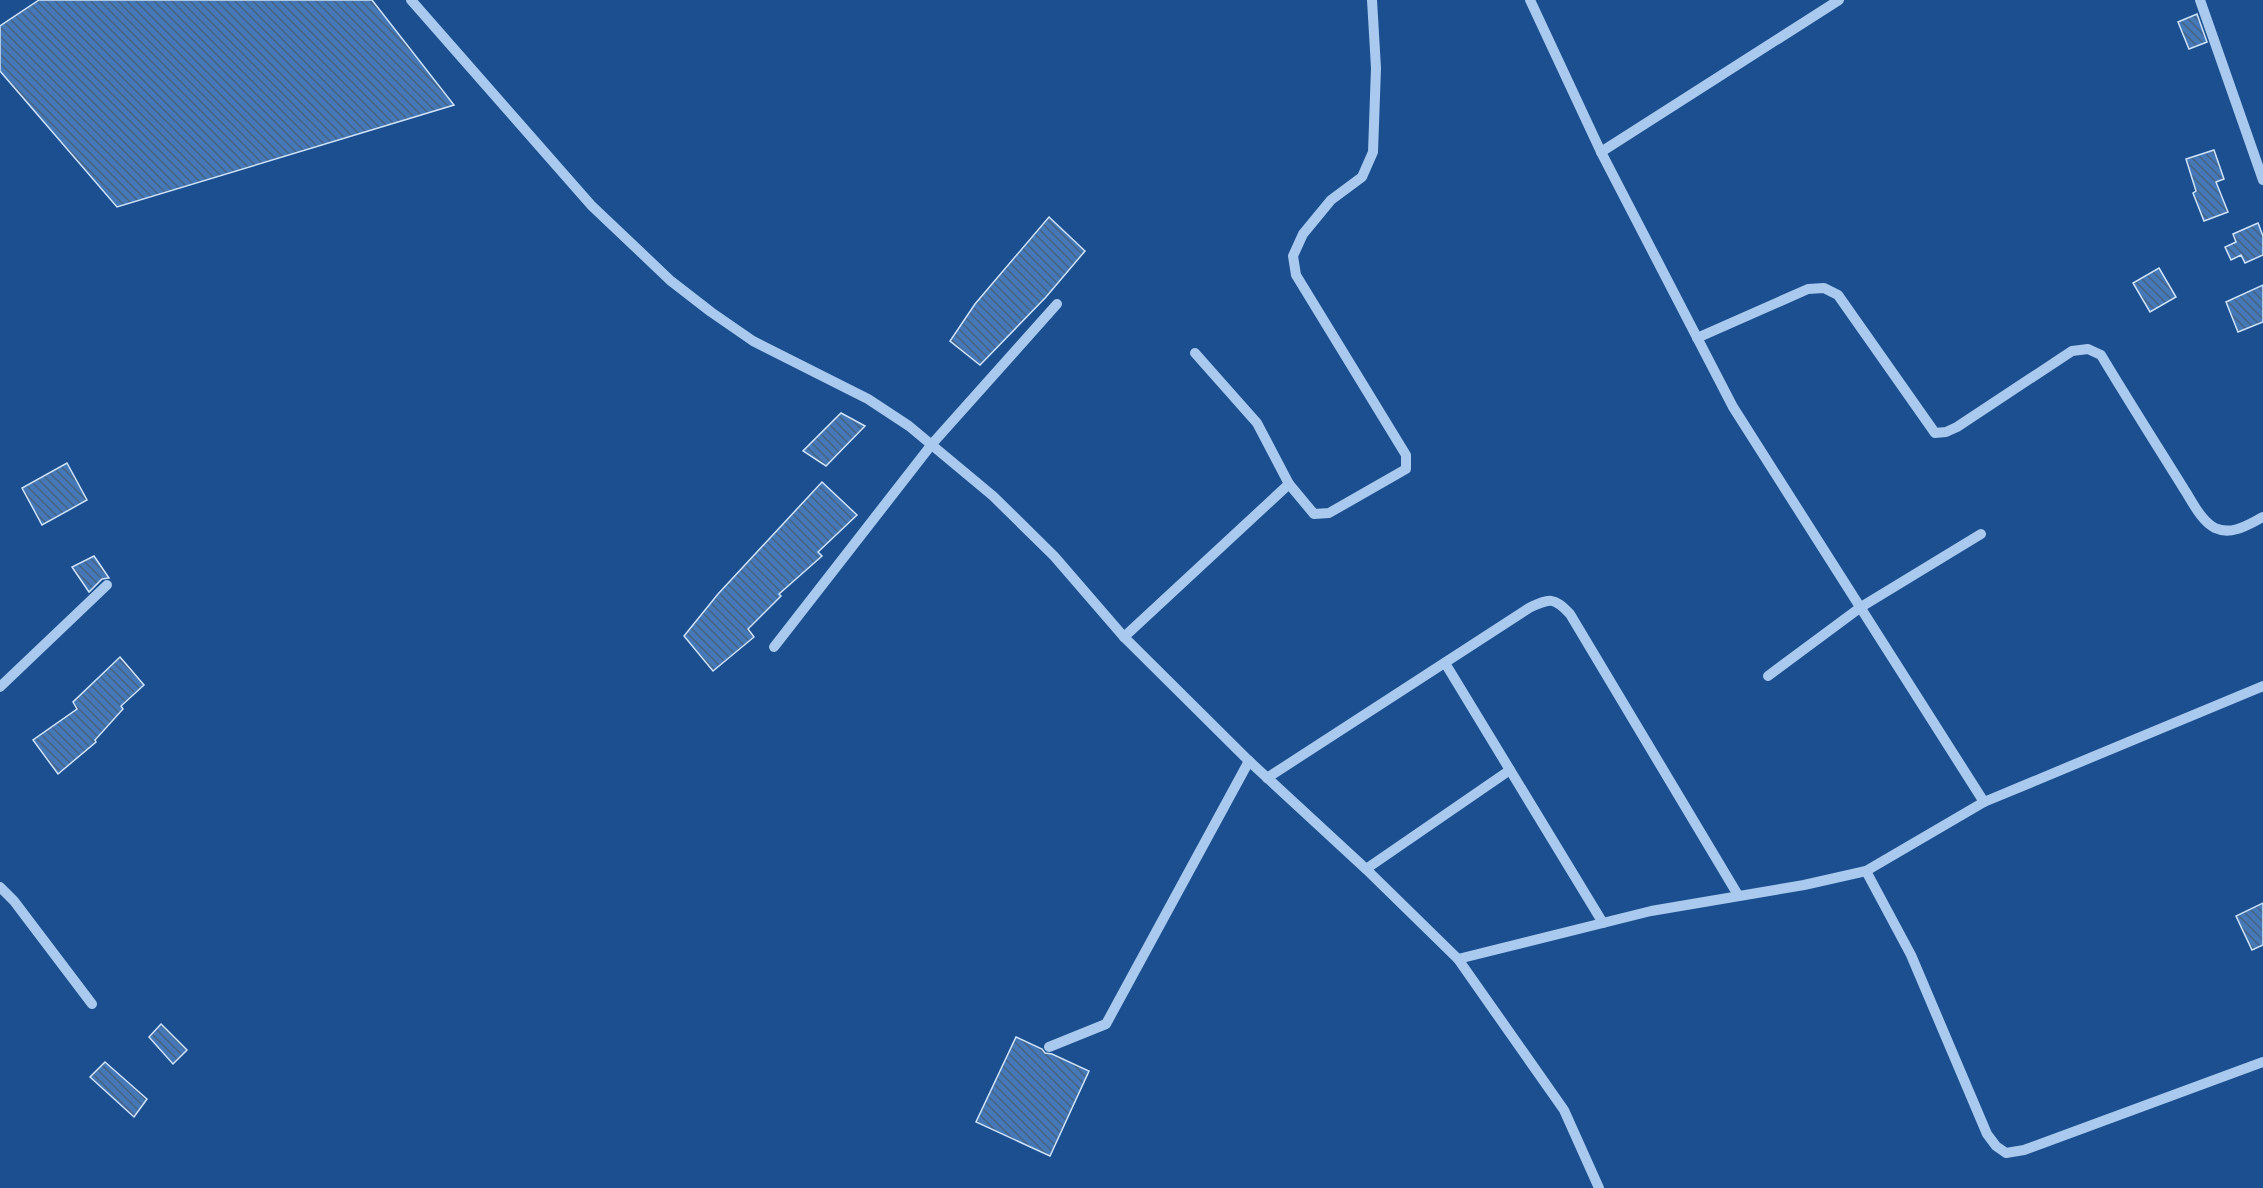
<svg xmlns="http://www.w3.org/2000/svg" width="2263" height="1188" viewBox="0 0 2263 1188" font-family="Roboto,sans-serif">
  <defs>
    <pattern id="building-back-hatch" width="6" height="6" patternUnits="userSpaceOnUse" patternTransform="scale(1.5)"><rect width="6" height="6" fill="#4478b7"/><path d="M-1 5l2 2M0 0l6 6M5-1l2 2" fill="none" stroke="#486282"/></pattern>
  </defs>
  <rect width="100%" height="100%" fill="#1b4f8f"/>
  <g fill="url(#building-back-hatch)" stroke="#cfe3fa" stroke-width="1.5">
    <path d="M39,0H372L454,105L117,207L0,71V26Z"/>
    <path d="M2197,14L2207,42L2189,49L2178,22Z"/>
    <path d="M2214,150L2224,179L2216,182L2228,212L2204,221L2193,193L2196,191L2186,159Z"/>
    <path d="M1049,217L1085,251L1046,297L980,365L950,341L975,304Z"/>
    <path d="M2258,223L2263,236V255L2245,263L2241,255L2231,260L2225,247L2236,242L2233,234Z"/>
    <path d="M2159,268L2176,297L2150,312L2133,283Z"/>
    <path d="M2263,285V322L2238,332L2226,302Z"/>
    <path d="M841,413L865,426L826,466L803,451Z"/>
    <path d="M67,463L87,500L42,525L22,488Z"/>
    <path d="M822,482L857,515L818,552L822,556L779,594L781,596L748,629L754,637L713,671L684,636L718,594Z"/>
    <path d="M94,556L109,578L102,579L89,592L72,567Z"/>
    <path d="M120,657L144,685L121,706L123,709L95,740L96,742L58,774L33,740L77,709L73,702Z"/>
    <path d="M2263,903V945L2252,950L2236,916Z"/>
    <path d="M161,1024L187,1050L173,1064L149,1037Z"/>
    <path d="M1016,1037L1042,1049L1045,1053L1052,1054L1089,1071L1050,1156L976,1122Z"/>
    <path d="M105,1062L147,1099L134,1117L90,1077Z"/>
  </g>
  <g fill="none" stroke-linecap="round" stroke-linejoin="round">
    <g stroke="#a9c9ee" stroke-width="10">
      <path d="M411,0L591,205L671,281L711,312L753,341L868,399L909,426L993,496L1054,556L1124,637L1249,761L1366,869L1458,959L1564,1110L1599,1188"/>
      <path d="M1530,0L1601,152L1733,407L1984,802"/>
      <path d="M2200,0L2263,180"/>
      <path d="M1601,152L1839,0"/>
      <path d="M1697,338L1808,289L1824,288L1838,295L1935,433L1946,432L1957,427L2072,351L2088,349L2101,355C2128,400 2156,444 2184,489C2192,501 2201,521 2215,528C2232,536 2249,524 2263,517"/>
      <path d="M1289,484L1314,514L1329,513L1406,469V455L1296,275L1293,256L1303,234L1331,200L1362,177L1373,152L1376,68L1372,0"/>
      <path d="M1124,637L1289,484L1257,423L1195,353"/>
      <path d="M774,647L932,444L1057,304"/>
      <path d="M1445,663L1603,923"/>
      <path d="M1768,676L1861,607L1981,534"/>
      <path d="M0,687L107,585"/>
      <path d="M1267,778L1529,608C1550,598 1554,597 1570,614L1738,895"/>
      <path d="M1366,869L1510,770"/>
      <path d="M1866,871L1984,802L2263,686"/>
      <path d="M0,887L14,901L92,1004"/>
      <path d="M1458,959L1651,911L1804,885L1866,871L1911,955L1987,1134L1996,1146L2006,1153L2024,1150L2263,1062"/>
      <path d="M1049,1047L1106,1024L1249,761"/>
    </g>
  </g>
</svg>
